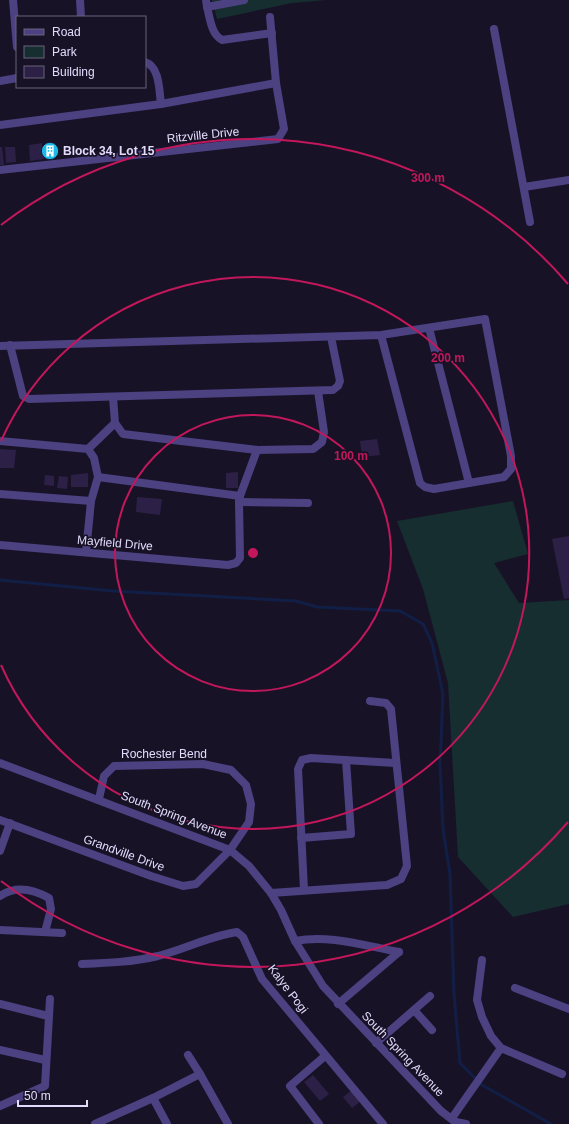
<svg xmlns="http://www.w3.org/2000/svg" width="569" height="1124" viewBox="0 0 569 1124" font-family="Helvetica,sans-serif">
  <rect width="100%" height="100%" fill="#181227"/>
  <g fill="#162e30">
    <path d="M212,0H327L292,3L217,19Z"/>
    <path d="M513,501L528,554L494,563L519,603L569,600V904L513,917L458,857L448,683L423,589L397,521Z"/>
  </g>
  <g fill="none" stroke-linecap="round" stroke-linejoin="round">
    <path stroke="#111f46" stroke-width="3" d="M0,580L113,591L296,601L317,607L400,611L423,624L432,643L443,694L440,765L443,829L450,874L454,994L460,1063L482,1085L551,1124"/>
  </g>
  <g fill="#2c2046">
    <path d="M42,143L44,159L30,161L29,145Z"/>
    <path d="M55,143L56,158L46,159L44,144Z"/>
    <path d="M0,147H2L4,165H0Z"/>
    <path d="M5,147H15L16,162L6,163Z"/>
    <path d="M377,439L380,455L362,457L360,441Z"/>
    <path d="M0,449L16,450L14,468H0Z"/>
    <path d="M238,472V488H226V473Z"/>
    <path d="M88,473V487H71V475Z"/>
    <path d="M45,475L54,476V486L44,485Z"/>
    <path d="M59,476L68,477L67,489L57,488Z"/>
    <path d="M137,497L162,499L160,515L136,512Z"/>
    <path d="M569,536V598L564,599L552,539Z"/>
    <path d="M313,1075L329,1094L320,1101L304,1082Z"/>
    <path d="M352,1090L361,1101L352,1108L343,1097Z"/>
  </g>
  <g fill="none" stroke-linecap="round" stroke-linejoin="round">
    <g stroke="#4c4181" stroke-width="8">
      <path d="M13,0L17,47"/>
      <path d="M80,0L81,17"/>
      <path d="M206,0L207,7L244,0"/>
      <path d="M207,7C210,18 211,34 222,40L272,33"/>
      <path d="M494,29L530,222"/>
      <path d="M145,62C160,67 159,90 161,104"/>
      <path d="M0,81L17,78"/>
      <path d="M0,125L161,104L276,83"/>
      <path d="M0,170L278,139L284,129L276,83L270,17"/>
      <path d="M524,187L569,180"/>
      <path d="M429,328L469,483"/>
      <path d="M10,345L23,396L29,399L333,390L338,386L340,381L331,337"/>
      <path d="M0,346L381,335L485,319L511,456V469L504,477L434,489L425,487L420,483L381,335"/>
      <path d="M113,397L115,423L123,434L257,450L313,449L322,442L324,432L318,391"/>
      <path d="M0,441L88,449L94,458L98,477L91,501L86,552"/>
      <path d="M88,449L115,423"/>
      <path d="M0,494L91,501"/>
      <path d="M240,496L257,450"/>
      <path d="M239,502L308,503"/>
      <path d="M0,545L228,565L236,563L240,558L239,502L240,496L98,477"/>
      <path d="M0,763L230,850L249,866L271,893L281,910L295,941L323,986L441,1111L458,1124"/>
      <path d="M0,820L151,876L183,886L196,884L230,850L249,822L251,804L246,785L231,770L203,764L114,766L104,776L99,799"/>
      <path d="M301,838L351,834L346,760"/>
      <path d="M0,851L10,823"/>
      <path d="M304,890L298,769L302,760L311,758L395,763"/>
      <path d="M271,893L387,885L401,879L407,866L391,709L386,703L370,701"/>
      <path d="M0,896C16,885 33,889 49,898L51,909L45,932"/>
      <path d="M0,930L62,933"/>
      <path d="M295,941C329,934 365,946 399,952"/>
      <path d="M482,960L477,1000L482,1017L491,1036L501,1048L562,1074"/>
      <path d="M82,964C108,963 132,962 158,956C185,949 210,936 237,932L243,937L262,979L383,1124"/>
      <path d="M515,988L569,1009"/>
      <path d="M0,1004L48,1016"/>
      <path d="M338,1004L399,952"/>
      <path d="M414,1010L432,1030"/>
      <path d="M376,1043L430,996"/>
      <path d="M0,1050L45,1060"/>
      <path d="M188,1055L200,1074"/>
      <path d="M153,1098L167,1124"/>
      <path d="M0,1106L45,1086L50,999"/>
      <path d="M452,1118L501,1048"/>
      <path d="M456,1122L466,1124"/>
      <path d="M95,1124L153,1098L200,1074L228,1124"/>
      <path d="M319,1124L290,1086L325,1056"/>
    </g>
  </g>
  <g fill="none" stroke="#c2185b" stroke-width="2">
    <circle cx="253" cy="553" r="138"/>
    <path d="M1 441A276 276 0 1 1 1 665"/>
    <path d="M568 822A414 414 0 0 1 1 881M1 225A414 414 0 0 1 568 284"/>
  </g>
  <defs>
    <symbol id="building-disc" viewBox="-11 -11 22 22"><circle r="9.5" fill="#18bbea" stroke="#181227"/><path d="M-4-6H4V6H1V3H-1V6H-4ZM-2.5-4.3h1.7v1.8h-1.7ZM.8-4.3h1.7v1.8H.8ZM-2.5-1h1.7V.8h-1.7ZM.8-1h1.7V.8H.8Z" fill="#fff"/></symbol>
  </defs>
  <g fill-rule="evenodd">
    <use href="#building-disc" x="40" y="141" width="20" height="20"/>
  </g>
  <g text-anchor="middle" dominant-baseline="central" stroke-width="3.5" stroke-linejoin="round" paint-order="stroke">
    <g font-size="12" fill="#e3dbfc" stroke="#181227">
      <text transform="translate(203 135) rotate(-6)">Ritzville Drive</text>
      <text transform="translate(115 543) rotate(5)">Mayfield Drive</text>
      <text x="164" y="754">Rochester Bend</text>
      <text transform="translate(174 815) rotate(21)">South Spring Avenue</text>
      <text transform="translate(124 853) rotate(20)">Grandville Drive</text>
      <text transform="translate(288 989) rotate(53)">Kalye Pogi</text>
      <text transform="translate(403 1054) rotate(46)">South Spring Avenue</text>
    </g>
    <g font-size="12" font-weight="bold" fill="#e3dbfc" stroke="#181227" text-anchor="start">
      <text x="63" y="151">Block 34, Lot 15</text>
    </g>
  </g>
  <circle cx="253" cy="553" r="6" fill="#c2185b" stroke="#181227" stroke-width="2"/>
  <g font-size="12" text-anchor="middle" font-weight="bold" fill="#c2185b" stroke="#181227" stroke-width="3.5" stroke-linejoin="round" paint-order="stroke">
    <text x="428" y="182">300 m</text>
    <text x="448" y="362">200 m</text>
    <text x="351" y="460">100 m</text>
  </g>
  <rect x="16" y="16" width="130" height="72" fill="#181227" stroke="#69627c"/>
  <rect x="24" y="29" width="20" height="6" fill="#4c4181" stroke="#69627c"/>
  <text x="52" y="36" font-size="12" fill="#e3dbfc">Road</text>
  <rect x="24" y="46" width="20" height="12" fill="#162e30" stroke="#69627c"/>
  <text x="52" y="56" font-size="12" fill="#e3dbfc">Park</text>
  <rect x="24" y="66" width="20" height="12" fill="#2c2046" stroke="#69627c"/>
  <text x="52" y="76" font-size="12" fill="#e3dbfc">Building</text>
  <path d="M18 1100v6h69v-6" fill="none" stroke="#e3dbfc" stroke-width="2"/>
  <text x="24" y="1100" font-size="12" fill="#e3dbfc" stroke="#181227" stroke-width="3" paint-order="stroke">50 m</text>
</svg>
